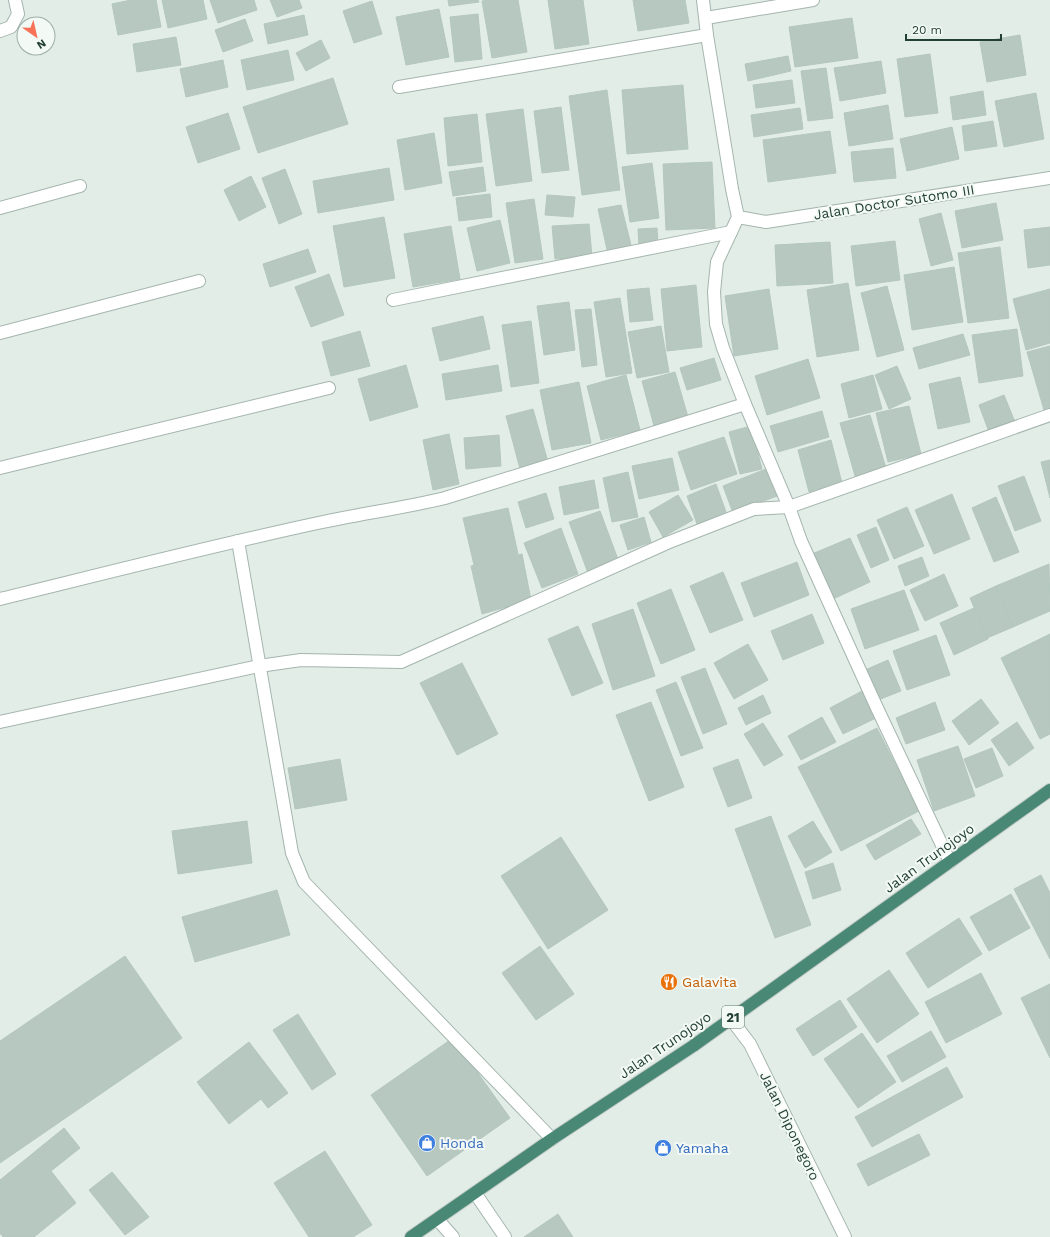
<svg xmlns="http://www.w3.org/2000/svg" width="1050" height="1237" viewBox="0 0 1050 1237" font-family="'Work Sans',sans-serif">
  <rect width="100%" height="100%" fill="#e2ede7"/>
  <g fill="#b7c8c0" stroke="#b4c7be">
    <path d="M131,0H156L161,27L118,35L112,4Z"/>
    <path d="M162,0H203L207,19L168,28Z"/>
    <path d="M210,0H254L257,10L218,23Z"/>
    <path d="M270,0H299L302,8L277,17Z"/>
    <path d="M448,0H478L479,2L449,6Z"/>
    <path d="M487,0H518L527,52L492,58L482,1Z"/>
    <path d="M548,0H583L589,44L555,49Z"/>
    <path d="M633,0H685L689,23L638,31Z"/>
    <path d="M372,1L382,34L354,43L343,11Z"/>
    <path d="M439,9L449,57L406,65L396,17Z"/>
    <path d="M478,14L482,59L455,62L450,17Z"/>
    <path d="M304,15L308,35L268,44L264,24Z"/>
    <path d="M852,18L858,58L795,67L789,27Z"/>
    <path d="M245,19L253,41L223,52L215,30Z"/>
    <path d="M1020,35L1026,75L987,82L980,42Z"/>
    <path d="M176,37L181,65L137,72L133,44Z"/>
    <path d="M321,40L330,58L306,71L296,53Z"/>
    <path d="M288,50L294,80L247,90L241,60Z"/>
    <path d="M930,54L938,113L905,117L897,59Z"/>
    <path d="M788,56L791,71L748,81L745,64Z"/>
    <path d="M223,60L228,87L186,97L180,69Z"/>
    <path d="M881,61L886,93L840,101L834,68Z"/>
    <path d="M826,68L833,118L808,121L801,71Z"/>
    <path d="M333,78L348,124L258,153L243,107Z"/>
    <path d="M792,80L795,103L756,108L753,85Z"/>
    <path d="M683,85L688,149L627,154L622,90Z"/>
    <path d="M607,90L620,190L582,195L569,96Z"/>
    <path d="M983,91L986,115L953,120L950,97Z"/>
    <path d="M1036,93L1044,139L1004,147L995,101Z"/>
    <path d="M888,105L893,139L849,146L844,113Z"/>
    <path d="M561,107L569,170L542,173L534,111Z"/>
    <path d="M800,108L803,129L754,137L751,115Z"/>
    <path d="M523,109L532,181L496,186L486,114Z"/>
    <path d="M228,113L240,149L198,163L186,127Z"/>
    <path d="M477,114L482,162L448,166L444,118Z"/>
    <path d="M993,121L997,146L965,151L962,126Z"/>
    <path d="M952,127L959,159L907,171L900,139Z"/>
    <path d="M830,131L836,173L768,182L763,140Z"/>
    <path d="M434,133L442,183L405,190L397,140Z"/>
    <path d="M893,148L896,178L854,182L851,152Z"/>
    <path d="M712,162L715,228L666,230L663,164Z"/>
    <path d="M652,163L659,218L630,222L622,167Z"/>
    <path d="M483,167L486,191L453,196L449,172Z"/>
    <path d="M389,168L394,200L318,213L313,181Z"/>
    <path d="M285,169L302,214L279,224L262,178Z"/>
    <path d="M251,176L266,207L239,221L224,190Z"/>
    <path d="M490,194L492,217L459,221L456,198Z"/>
    <path d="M547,195L575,197L573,217L545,215Z"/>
    <path d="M534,199L543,259L515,263L506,203Z"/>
    <path d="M996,203L1003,240L962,248L955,211Z"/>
    <path d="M621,205L632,249L608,254L598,209Z"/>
    <path d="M941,213L953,260L931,266L919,219Z"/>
    <path d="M384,217L395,278L344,287L333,226Z"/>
    <path d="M500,220L510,263L477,271L467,228Z"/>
    <path d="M589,224L592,256L555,259L552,226Z"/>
    <path d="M451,226L460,279L413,287L404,234Z"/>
    <path d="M1050,227V265L1028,268L1024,230Z"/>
    <path d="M657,228L658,244L639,246L638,229Z"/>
    <path d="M895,241L900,280L856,286L851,246Z"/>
    <path d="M830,242L833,283L777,286L775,245Z"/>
    <path d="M1000,247L1009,318L968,323L958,253Z"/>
    <path d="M308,249L316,272L270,287L263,264Z"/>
    <path d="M954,267L963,322L912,330L904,275Z"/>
    <path d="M329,274L344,315L311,327L295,287Z"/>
    <path d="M848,283L859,350L817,357L807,290Z"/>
    <path d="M696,285L702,347L667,351L661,289Z"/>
    <path d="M887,286L904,350L877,357L861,293Z"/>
    <path d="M649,288L653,320L630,322L627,290Z"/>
    <path d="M769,289L778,349L734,356L725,296Z"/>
    <path d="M1050,289V343L1026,350L1013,299Z"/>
    <path d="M620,298L632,373L606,377L594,302Z"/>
    <path d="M569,302L575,350L544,355L537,306Z"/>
    <path d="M591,309L597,365L582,367L575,310Z"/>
    <path d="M483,316L490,349L440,361L432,328Z"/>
    <path d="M531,321L539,383L511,387L502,325Z"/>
    <path d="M661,326L669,372L637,378L628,332Z"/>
    <path d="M1017,329L1023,376L979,383L972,335Z"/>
    <path d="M360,331L370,366L331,376L322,342Z"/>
    <path d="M963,334L970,355L919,369L913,348Z"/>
    <path d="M1050,346V409L1044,410L1027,352Z"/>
    <path d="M714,358L721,380L687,390L680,368Z"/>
    <path d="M808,359L820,398L767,415L755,376Z"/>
    <path d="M406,365L418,407L370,421L358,379Z"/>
    <path d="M498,365L502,391L446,400L442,374Z"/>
    <path d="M897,366L911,399L889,409L875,375Z"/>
    <path d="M675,372L688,417L654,426L642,381Z"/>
    <path d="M626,375L640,430L601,440L587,386Z"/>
    <path d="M873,375L882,409L849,418L841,384Z"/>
    <path d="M960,377L970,422L938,429L929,384Z"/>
    <path d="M579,382L591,443L552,450L540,390Z"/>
    <path d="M1004,395L1015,422L989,432L979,405Z"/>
    <path d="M909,406L921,454L888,462L876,413Z"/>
    <path d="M533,409L548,462L520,469L506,416Z"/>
    <path d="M822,411L829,437L778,452L770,426Z"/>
    <path d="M870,415L886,468L855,476L840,423Z"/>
    <path d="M751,426L762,469L740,474L729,432Z"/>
    <path d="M449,434L459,484L433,490L423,440Z"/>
    <path d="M499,435L501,466L466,469L464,438Z"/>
    <path d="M724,437L737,474L691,490L678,452Z"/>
    <path d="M831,440L842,483L809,492L798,450Z"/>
    <path d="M672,458L679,490L639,499L632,466Z"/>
    <path d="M1050,460V498L1041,462Z"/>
    <path d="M766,469L777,496L733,513L723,486Z"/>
    <path d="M628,472L638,517L612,522L603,478Z"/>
    <path d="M1024,476L1041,521L1015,531L998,486Z"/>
    <path d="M594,480L599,508L564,515L559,487Z"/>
    <path d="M716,484L726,512L697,524L687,496Z"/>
    <path d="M546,493L554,519L526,528L518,502Z"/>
    <path d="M952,494L970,539L934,554L915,510Z"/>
    <path d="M678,495L693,520L663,537L649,512Z"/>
    <path d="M996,497L1019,552L994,562L972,508Z"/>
    <path d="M907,507L924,546L894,559L877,520Z"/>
    <path d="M508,508L518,554L474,565L463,518Z"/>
    <path d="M600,511L619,562L588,573L569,522Z"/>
    <path d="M644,517L651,542L628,550L620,525Z"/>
    <path d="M876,527L889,560L871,568L857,535Z"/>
    <path d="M561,528L578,574L542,588L524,543Z"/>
    <path d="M850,538L870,582L833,599L812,554Z"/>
    <path d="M522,554L531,600L482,614L471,566Z"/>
    <path d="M922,557L929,576L905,586L898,566Z"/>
    <path d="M797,562L809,595L754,617L741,583Z"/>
    <path d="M1049,564L1050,611L1013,627L996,586Z"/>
    <path d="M723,572L743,620L710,633L690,586Z"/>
    <path d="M944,574L958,606L925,621L910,590Z"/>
    <path d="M996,586L1013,627L987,638L970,598Z"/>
    <path d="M671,589L695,650L661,664L637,603Z"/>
    <path d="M904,590L919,630L865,649L851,609Z"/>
    <path d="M974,608L988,639L954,655L940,623Z"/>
    <path d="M633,609L655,676L613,690L592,624Z"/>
    <path d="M812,614L824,643L783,660L771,631Z"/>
    <path d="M578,626L603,683L572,696L548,639Z"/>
    <path d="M1050,634V734L1040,739L1001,658Z"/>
    <path d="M936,635L950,675L907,690L893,651Z"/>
    <path d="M748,644L768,680L734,699L714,663Z"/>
    <path d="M888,660L901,691L878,700L865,670Z"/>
    <path d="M462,663L498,734L457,755L420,683Z"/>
    <path d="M705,668L727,724L703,734L681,677Z"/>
    <path d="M676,682L703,748L681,756L656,690Z"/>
    <path d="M862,691L876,718L843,734L830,708Z"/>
    <path d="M763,695L771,713L746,725L738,708Z"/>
    <path d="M981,699L999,723L969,745L952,721Z"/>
    <path d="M651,702L684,787L649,801L616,715Z"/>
    <path d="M935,702L945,730L906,744L896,718Z"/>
    <path d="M822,717L836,742L801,760L788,736Z"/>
    <path d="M1017,722L1034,748L1009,766L991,740Z"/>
    <path d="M763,723L783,755L764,766L744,734Z"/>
    <path d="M877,728L919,811L841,851L798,767Z"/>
    <path d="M958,746L975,796L934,811L917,760Z"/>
    <path d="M992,748L1003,776L976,788L964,759Z"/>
    <path d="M340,759L347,800L295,809L288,768Z"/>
    <path d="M738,759L752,798L728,807L713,768Z"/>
    <path d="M771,816L811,925L775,938L735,829Z"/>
    <path d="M911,819L921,834L875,860L866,845Z"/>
    <path d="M247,821L252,863L178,874L172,831Z"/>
    <path d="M813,821L832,852L805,868L788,836Z"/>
    <path d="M561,837L608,910L548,949L501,876Z"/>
    <path d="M833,863L841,890L813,899L805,872Z"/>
    <path d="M1041,875L1050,893V959L1014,889Z"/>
    <path d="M277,890L290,935L195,962L182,917Z"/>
    <path d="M1011,894L1030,928L989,951L970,917Z"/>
    <path d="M959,918L982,954L928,988L906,953Z"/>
    <path d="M540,946L574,994L536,1020L502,973Z"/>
    <path d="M125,956L182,1038L0,1163V1041Z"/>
    <path d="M889,970L919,1014L877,1043L847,999Z"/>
    <path d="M981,973L1002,1014L946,1043L925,1002Z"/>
    <path d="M1050,984V1058L1021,998Z"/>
    <path d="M840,1000L857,1027L813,1056L796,1029Z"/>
    <path d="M298,1014L336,1074L312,1090L273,1030Z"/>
    <path d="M931,1031L946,1057L902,1082L887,1056Z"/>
    <path d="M862,1033L896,1082L858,1108L824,1059Z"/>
    <path d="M453,1038L510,1118L427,1176L371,1095Z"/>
    <path d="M249,1042L288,1093L268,1108L261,1099L229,1124L197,1082Z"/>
    <path d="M947,1067L963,1097L872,1147L855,1117Z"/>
    <path d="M64,1128L80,1148L51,1171L76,1203L34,1237H3L0,1233V1180Z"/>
    <path d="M919,1134L930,1155L868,1186L857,1164Z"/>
    <path d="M325,1151L372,1225L353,1237H309L274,1183Z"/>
    <path d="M112,1172L149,1217L125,1235L89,1190Z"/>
    <path d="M558,1214L573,1237H524Z"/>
  </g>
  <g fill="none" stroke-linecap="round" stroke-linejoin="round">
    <defs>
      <path id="service" d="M438,1220L453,1237"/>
      <g id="minor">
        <path d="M703,0L707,35L732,189L738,217L717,262L714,292L716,324L723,348L745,404L789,507L801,541L877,708L950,862"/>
        <path d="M706,18L813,0"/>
        <path d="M0,31L11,27L18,14L15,0"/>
        <path d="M399,87L707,35"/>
        <path d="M0,208L80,186"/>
        <path d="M738,217L766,222L1050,178"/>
        <path d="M393,300L731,232"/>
        <path d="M0,333L199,281"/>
        <path d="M0,468L329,388"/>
        <path d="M238,541L292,853L304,882L552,1139"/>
        <path d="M0,599C106,573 211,546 318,523C360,514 403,508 445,498L745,404"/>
        <path d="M0,722L259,666L301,660L401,662L667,543L754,509L789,507L1050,415"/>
        <path d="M731,1019L750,1044L845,1237"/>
        <path d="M475,1193L505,1237"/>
      </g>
      <path id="trunk" d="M411,1237L552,1139L693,1046L1050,790"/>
    </defs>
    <use href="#service" stroke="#a4b5ae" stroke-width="14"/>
    <use href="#minor" stroke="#a4b5ae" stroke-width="14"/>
    <use href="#trunk" stroke="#c1c9c6" stroke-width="14"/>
    <use href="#service" stroke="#fff" stroke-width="12"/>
    <use href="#minor" stroke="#fff" stroke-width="12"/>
    <use href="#trunk" stroke="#488874" stroke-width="12"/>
  </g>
  <defs>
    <symbol id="restaurant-disc" viewBox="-11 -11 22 22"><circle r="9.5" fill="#e8710a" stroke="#f3f9f5"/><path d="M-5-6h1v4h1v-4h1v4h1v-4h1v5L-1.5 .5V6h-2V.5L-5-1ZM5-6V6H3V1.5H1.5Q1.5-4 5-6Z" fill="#fff"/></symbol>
    <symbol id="shop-disc" viewBox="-11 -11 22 22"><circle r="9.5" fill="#3f7fe0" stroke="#f3f9f5"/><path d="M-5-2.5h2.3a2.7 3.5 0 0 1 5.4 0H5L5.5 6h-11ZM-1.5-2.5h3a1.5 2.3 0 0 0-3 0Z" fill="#fff"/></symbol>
  </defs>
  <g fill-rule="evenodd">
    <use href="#restaurant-disc" x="659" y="972" width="20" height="20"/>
    <use href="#shop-disc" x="417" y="1133" width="20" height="20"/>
    <use href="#shop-disc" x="653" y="1138" width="20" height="20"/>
  </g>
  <g text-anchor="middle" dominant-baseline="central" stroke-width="4" stroke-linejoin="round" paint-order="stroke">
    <rect fill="#f3f9f5" stroke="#60776e" stroke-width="1" x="722" y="1006" width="22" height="22" rx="3"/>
    <g font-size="13" font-weight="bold" fill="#213f34">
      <text x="733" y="1017">21</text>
    </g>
    <g font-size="14" fill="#213f34" stroke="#f3f9f5">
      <text transform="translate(894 202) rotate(-9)">Jalan Doctor Sutomo III</text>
      <text transform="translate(929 858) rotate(-36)">Jalan Trunojoyo</text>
      <text transform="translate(665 1045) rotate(-34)">Jalan Trunojoyo</text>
      <text transform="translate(790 1126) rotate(64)">Jalan Diponegoro</text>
    </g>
    <g font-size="14" fill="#c56008" stroke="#f3f9f5" text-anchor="start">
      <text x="682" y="982">Galavita</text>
    </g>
    <g font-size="14" fill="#366cbe" stroke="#f3f9f5" text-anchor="start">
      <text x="440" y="1143">Honda</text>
      <text x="676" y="1148">Yamaha</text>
    </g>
  </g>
  <g transform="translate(36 36) rotate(146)"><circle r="19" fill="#f3f9f5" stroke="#9fafa8"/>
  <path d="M0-3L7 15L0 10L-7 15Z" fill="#f77256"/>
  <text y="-6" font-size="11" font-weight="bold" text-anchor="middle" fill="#213f34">N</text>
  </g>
  <path d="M906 34v6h95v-6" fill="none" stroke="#213f34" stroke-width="2"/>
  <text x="912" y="34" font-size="12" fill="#213f34" stroke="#f3f9f5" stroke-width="3" paint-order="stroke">20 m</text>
</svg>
